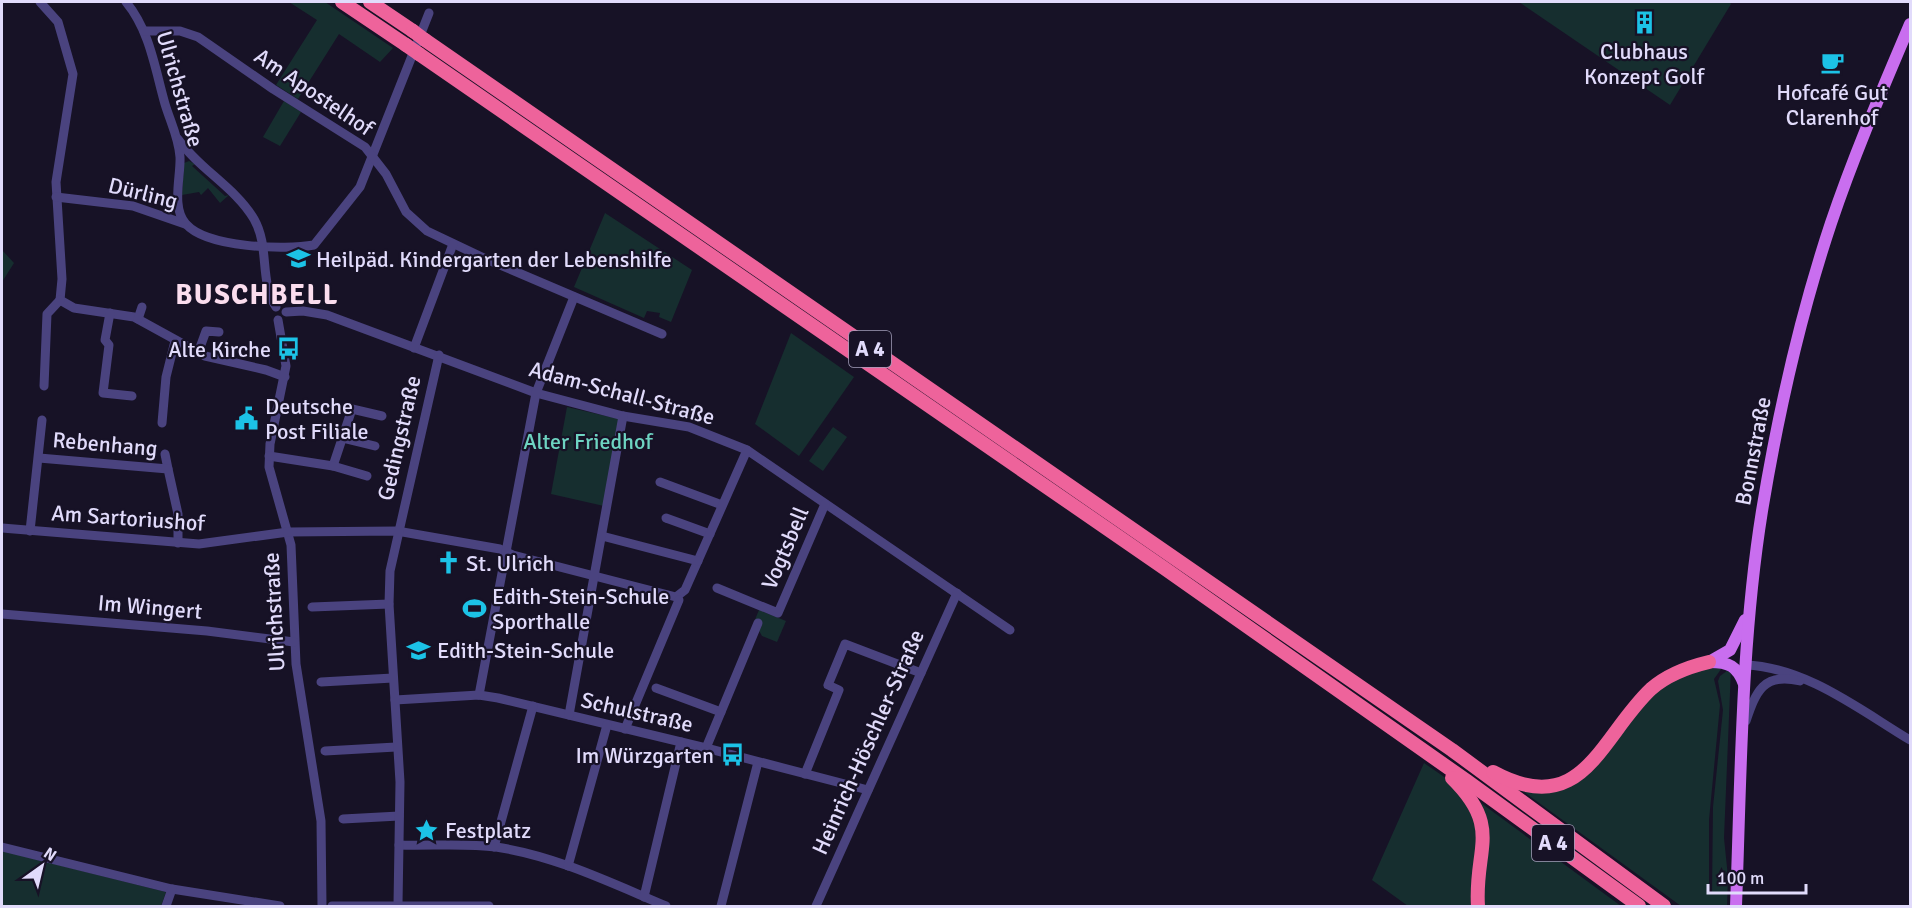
<svg xmlns="http://www.w3.org/2000/svg" width="1912" height="908" viewBox="0 0 1912 908" font-family="Signika,sans-serif">
  <rect width="100%" height="100%" fill="#171226"/>
  <g fill="#162e2f">
    <path d="M289,2H325L393,48L380,62L339,34L298,99L276,85L317,20Z"/>
    <path d="M1519,2H1729L1731,4L1670,105Z"/>
    <path d="M284,101L301,112L280,146L263,137Z"/>
    <path d="M189,161L195,164L192,166L225,196L229,195L220,203L208,188L201,195L199,192L182,195L184,163Z"/>
    <path d="M605,213L692,270L671,322L659,317L660,313L647,311L644,318L574,287Z"/>
    <path d="M2,250L14,263L2,282Z"/>
    <path d="M791,333L854,377L799,456L755,424Z"/>
    <path d="M567,407L619,419L604,506L551,494Z"/>
    <path d="M833,427L847,437L823,471L809,461Z"/>
    <path d="M759,610L786,621L777,642L762,636L754,622Z"/>
    <path d="M1724,665L1714,679L1720,705L1709,820V893L1712,894L1713,807L1723,710L1718,681L1720,676L1731,668L1724,838L1728,877L1727,906H1681L1517,787H1560L1640,706L1675,676Z"/>
    <path d="M1424,763L1450,781L1479,823L1473,906H1408L1372,880Z"/>
    <path d="M1481,803L1621,906H1481Z"/>
    <path d="M2,851L166,892L161,906H2Z"/>
  </g>
  <g fill="none" stroke-linecap="round" stroke-linejoin="round">
    <g stroke="#4a437f" stroke-width="9">
      <path d="M40,2L58,22L73,74L56,182L62,279L60,300L74,308L134,317L205,356L266,370L285,377"/>
      <path d="M126,2C150,31 155,69 165,104C170,121 179,138 180,157C181,176 171,208 186,224C207,248 285,250 314,245L360,187L429,13"/>
      <path d="M144,31H180L198,37L273,89L365,147L386,174L406,212L427,231L486,259L662,334"/>
      <path d="M178,139C199,169 235,187 254,219C270,247 259,281 276,307"/>
      <path d="M56,197L133,206L185,224"/>
      <path d="M286,312L303,311L327,315L536,393L623,416L689,427L747,450L1010,630"/>
      <path d="M110,313L105,340L109,345L103,393L132,396"/>
      <path d="M138,319L142,307"/>
      <path d="M278,320L286,366L270,444L269,467L291,545L296,664L321,821L322,906"/>
      <path d="M414,348L453,244"/>
      <path d="M198,353L206,331L219,332"/>
      <path d="M44,386L47,314L60,300"/>
      <path d="M162,423L166,377L175,341"/>
      <path d="M342,438L375,446"/>
      <path d="M165,454L168,469"/>
      <path d="M269,456L333,466L352,409L382,416"/>
      <path d="M39,458L168,469L178,514V543"/>
      <path d="M333,466L367,476"/>
      <path d="M660,482L722,505"/>
      <path d="M666,518L710,534"/>
      <path d="M2,528L199,544L288,532L397,531L500,549L513,555L676,597L685,590L747,450"/>
      <path d="M30,531L42,420"/>
      <path d="M602,536L698,561"/>
      <path d="M717,588L778,613L825,504"/>
      <path d="M312,607L389,604"/>
      <path d="M2,614L207,631L294,642"/>
      <path d="M1745,665C1806,667 1860,710 1910,740"/>
      <path d="M321,682L393,678"/>
      <path d="M656,688L721,712"/>
      <path d="M479,695L536,393L574,297"/>
      <path d="M395,700L479,695L498,698L706,748L868,790"/>
      <path d="M569,715L623,416"/>
      <path d="M1746,721C1756,692 1763,672 1800,681"/>
      <path d="M625,729L679,600"/>
      <path d="M706,748L758,623"/>
      <path d="M325,751L396,747"/>
      <path d="M805,774L839,690L828,685L845,644L921,673"/>
      <path d="M343,819L399,816"/>
      <path d="M399,845C431,846 465,843 496,847C556,856 611,883 666,906"/>
      <path d="M2,847L172,889L280,906"/>
      <path d="M494,847L533,706"/>
      <path d="M568,866L607,725"/>
      <path d="M644,897L681,742"/>
      <path d="M398,904L400,782L389,604L390,571L439,355"/>
      <path d="M166,906L172,889"/>
      <path d="M332,906H489"/>
      <path d="M721,906L758,762"/>
      <path d="M816,906L957,593"/>
    </g>
    <g stroke="#c96eef" stroke-width="12">
      <path d="M1709,662L1730,650L1745,620"/>
      <path d="M1710,662C1729,662 1737,666 1744,684"/>
      <path d="M1736,906C1741,775 1741,642 1762,511C1778,414 1800,316 1831,223C1854,155 1882,90 1910,24"/>
    </g>
    <g stroke="#ee639b" stroke-width="14">
      <path d="M342,2L406,45"/>
      <path d="M370,2L413,31"/>
      <path d="M425,40L1452,750L1664,906"/>
      <path d="M419,54L1164,568L1467,781L1639,906"/>
      <path d="M1493,772C1583,821 1600,737 1651,689C1668,674 1688,667 1709,662"/>
      <path d="M1452,778C1503,828 1474,849 1478,906"/>
    </g>
    <g stroke="#ee639b" stroke-width="14">
      <path d="M413,31L425,40"/>
      <path d="M406,45L419,54"/>
    </g>
  </g>
  <defs>
    <symbol id="building-bare" viewBox="-9 -9 18 18"><path d="M-4-6H4V6H1V3H-1V6H-4ZM-2.5-4.3h1.7v1.8h-1.7ZM.8-4.3h1.7v1.8H.8ZM-2.5-1h1.7V.8h-1.7ZM.8-1h1.7V.8H.8Z" fill="#1cc2e6" stroke="#171226" stroke-width="2.5" paint-order="stroke"/></symbol>
    <symbol id="cafe-bare" viewBox="-9 -9 18 18"><path d="M-5.5-4.5H6V0H3Q3 3.5 0 3.5H-2.5Q-5.5 3.5-5.5 0ZM3-3.2v2h1.7v-2ZM-6 4.5H4V6H-6Z" fill="#1cc2e6" stroke="#171226" stroke-width="2.5" paint-order="stroke"/></symbol>
    <symbol id="school-bare" viewBox="-9 -9 18 18"><path d="M0-5L7-2L0 1L-7-2ZM-4 1L0 2.5L4 1V4Q0 6-4 4Z" fill="#1cc2e6" stroke="#171226" stroke-width="2.5" paint-order="stroke"/></symbol>
    <symbol id="bus-bare" viewBox="-9 -9 18 18"><path d="M-5-6H5V4H4V6H2V4H-2V6H-4V4H-5ZM-3.5-4V0h7V-4ZM-3.5 1.2v1.5H-2V1.2ZM2 1.2v1.5H3.5V1.2Z" fill="#1cc2e6" stroke="#171226" stroke-width="2.5" paint-order="stroke"/></symbol>
    <symbol id="civic-bare" viewBox="-9 -9 18 18"><path d="M-.6-6.5H3V-4.5H.6V-3L4-1V1h2V6H-6V1h2V-1L-.6-3ZM-1.2 2.5V6h2.4V2.5Z" fill="#1cc2e6" stroke="#171226" stroke-width="2.5" paint-order="stroke"/></symbol>
    <symbol id="church-bare" viewBox="-9 -9 18 18"><path d="M-1.2-6h2.4v3.5h3.3v2.4h-3.3V6h-2.4V-.1h-3.3v-2.4h3.3Z" fill="#1cc2e6" stroke="#171226" stroke-width="2.5" paint-order="stroke"/></symbol>
    <symbol id="stadium-bare" viewBox="-9 -9 18 18"><path d="M0-5a6.5 5 0 1 0 0 10a6.5 5 0 1 0 0-10ZM-3.5-1.8h7v3.6h-7Z" fill="#1cc2e6" stroke="#171226" stroke-width="2.5" paint-order="stroke"/></symbol>
    <symbol id="sight-bare" viewBox="-9 -9 18 18"><path d="M0-6L1.8-2.2L6-1.7L2.9 1.2L3.7 5.4L0 3.3L-3.7 5.4L-2.9 1.2L-6-1.7L-1.8-2.2Z" fill="#1cc2e6" stroke="#171226" stroke-width="2.5" paint-order="stroke"/></symbol>
  </defs>
  <g fill-rule="evenodd">
    <use href="#building-bare" x="1628" y="6" width="33" height="33"/>
    <use href="#cafe-bare" x="1816" y="46" width="33" height="33"/>
    <use href="#school-bare" x="282" y="242" width="33" height="33"/>
    <use href="#bus-bare" x="272" y="332" width="33" height="33"/>
    <use href="#civic-bare" x="230" y="402" width="33" height="33"/>
    <use href="#church-bare" x="432" y="546" width="33" height="33"/>
    <use href="#stadium-bare" x="458" y="592" width="33" height="33"/>
    <use href="#school-bare" x="402" y="634" width="33" height="33"/>
    <use href="#bus-bare" x="716" y="738" width="33" height="33"/>
    <use href="#sight-bare" x="410" y="814" width="33" height="33"/>
  </g>
  <g text-anchor="middle" dominant-baseline="central" stroke-width="4.5" stroke-linejoin="round" paint-order="stroke">
    <g fill="#171226" stroke="#a49fbb" stroke-width="1.5">
      <rect x="849" y="331" width="42" height="36" rx="4.5"/>
      <rect x="1532" y="825" width="42" height="36" rx="4.5"/>
    </g>
    <g font-size="21" font-weight="bold" fill="#e1dbfb">
      <text x="870" y="349">A 4</text>
      <text x="1553" y="843">A 4</text>
    </g>
    <g font-size="22" fill="#e1dbfb" stroke="#171226" text-anchor="start">
      <text x="1644" y="51" text-anchor="middle">Clubhaus<tspan x="1644" dy="25">Konzept Golf</tspan></text>
      <text x="1832" y="92" text-anchor="middle">Hofcafé Gut<tspan x="1832" dy="25">Clarenhof</tspan></text>
      <text x="316" y="259">Heilpäd. Kindergarten der Lebenshilfe</text>
      <text x="271" y="349" text-anchor="end">Alte Kirche</text>
      <text x="265" y="406">Deutsche<tspan x="265" dy="25">Post Filiale</tspan></text>
      <text x="466" y="563">St. Ulrich</text>
      <text x="492" y="596">Edith-Stein-Schule<tspan x="492" dy="25">Sporthalle</tspan></text>
      <text x="437" y="650">Edith-Stein-Schule</text>
      <text x="714" y="755" text-anchor="end">Im Würzgarten</text>
      <text x="445" y="830">Festplatz</text>
    </g>
    <g font-size="22" fill="#e1dbfb" stroke="#171226">
      <text transform="translate(180 89) rotate(74)">Ulrichstraße</text>
      <text transform="translate(314 92) rotate(34)">Am Apostelhof</text>
      <text transform="translate(143 193) rotate(14)">Dürling</text>
      <text transform="translate(622 393) rotate(15)">Adam-Schall-Straße</text>
      <text transform="translate(399 438) rotate(-77)">Gedingstraße</text>
      <text transform="translate(105 444) rotate(5)">Rebenhang</text>
      <text transform="translate(1753 451) rotate(-79)">Bonnstraße</text>
      <text transform="translate(128 518) rotate(4)">Am Sartoriushof</text>
      <text transform="translate(785 548) rotate(-67)">Vogtsbell</text>
      <text transform="translate(150 607) rotate(5)">Im Wingert</text>
      <text transform="translate(274 612) rotate(-93)">Ulrichstraße</text>
      <text transform="translate(637 712) rotate(13)">Schulstraße</text>
      <text transform="translate(868 742) rotate(-66)">Heinrich-Höschler-Straße</text>
    </g>
    <g font-size="22" fill="#6ed4c2" stroke="#171226">
      <text x="588" y="441">Alter Friedhof</text>
    </g>
    <g font-size="28" font-weight="bold" letter-spacing="1.5" fill="#fbddee" stroke="#171226">
      <text x="257" y="295">BUSCHBELL</text>
    </g>
  </g>
  <rect width="1912" height="908" fill="none" stroke="#e1dbfb" stroke-width="6"/>
  <g transform="translate(42 866) rotate(34)" stroke="#171226" stroke-width="4.5" paint-order="stroke">
  <path d="M0-4.5L10 22L0 15L-10 22Z" fill="#e1dbfb"/>
  <text y="-9" font-size="16" font-weight="bold" text-anchor="middle" fill="#e1dbfb">N</text>
  </g>
  <path d="M1708 884v9h98v-9" fill="none" stroke="#e1dbfb" stroke-width="3"/>
  <text x="1717" y="884" font-size="18" fill="#e1dbfb" stroke="#171226" stroke-width="4.5" paint-order="stroke">100 m</text>
</svg>
